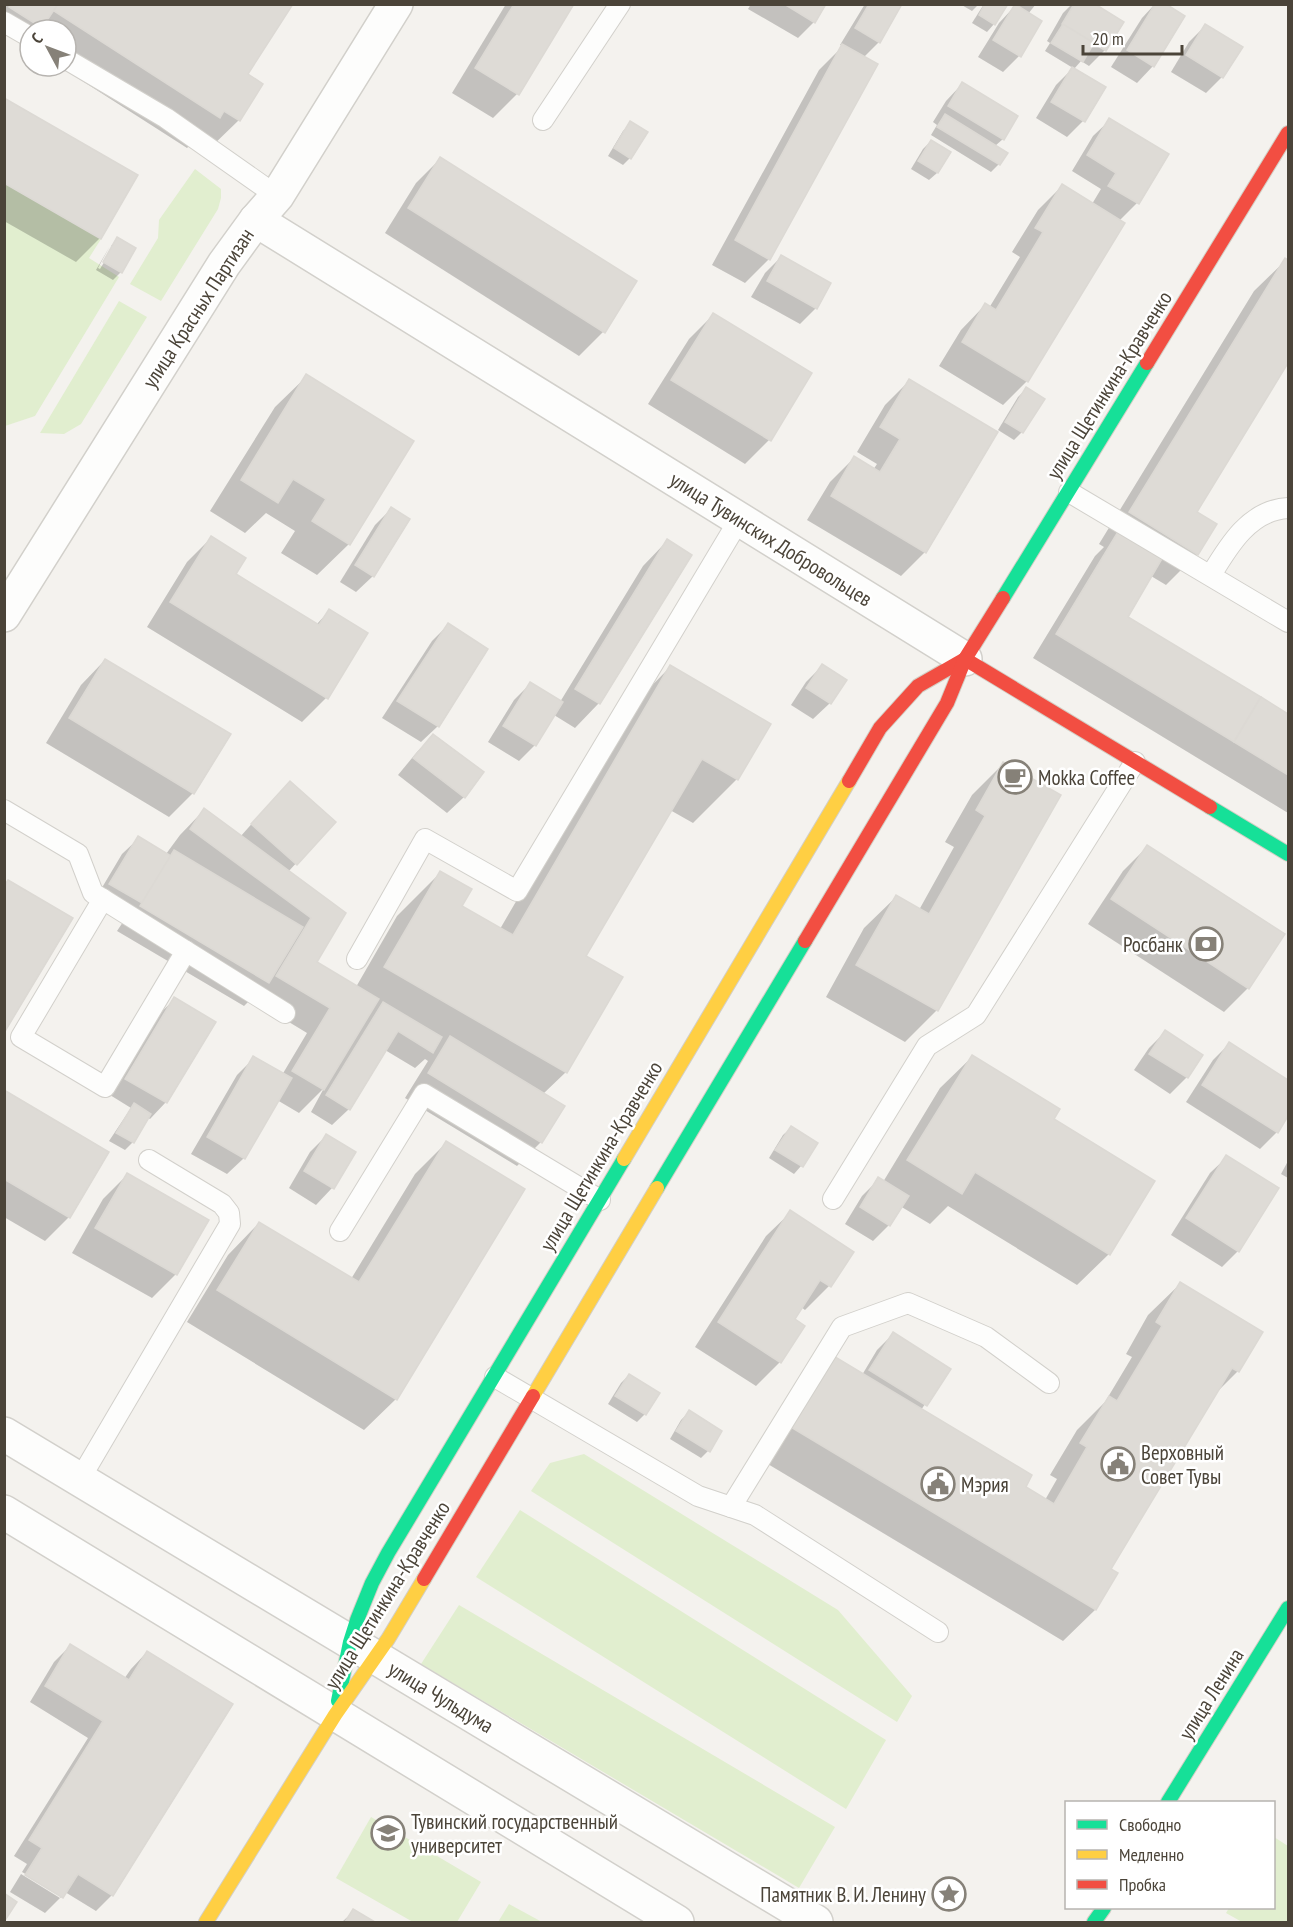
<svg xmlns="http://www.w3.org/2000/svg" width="1293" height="1927" viewBox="0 0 1293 1927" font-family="'PT Sans Narrow',sans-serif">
  <rect width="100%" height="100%" fill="#f4f2ee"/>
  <g fill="#e1eecf">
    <path d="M195,169L221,189V198L218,209L161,301L130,284L158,238L159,220Z"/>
    <path d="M4,183L101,239L89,258L119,277L35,416L5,426Z"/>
    <path d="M119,301L147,317L81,424L64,434L40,433Z"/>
    <path d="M584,1454L838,1610L912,1696L897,1722L531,1491L550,1463Z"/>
    <path d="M520,1510L886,1740L846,1809L476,1577Z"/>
    <path d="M459,1605L835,1827L799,1888L421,1664Z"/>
    <path d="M371,1817L481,1882L457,1922H413L336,1878Z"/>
    <path d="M1274,1837L1288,1846V1922H1242L1226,1913L1229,1908H1274Z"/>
    <path d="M509,1904L542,1922H498Z"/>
  </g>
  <g fill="#0003">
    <path d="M6,4H291L246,75L239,120L207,151L193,142L187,148L59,66H66V30H30V47L4,31V7Z"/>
    <path d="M506,4H572L517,94L493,118L452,93Z"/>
    <path d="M751,4H824L814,22L798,38L748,9Z"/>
    <path d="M865,4H901L879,42L863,58L769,259L745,283L712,265L819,70L843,46L840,45Z"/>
    <path d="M960,4H979L972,11Z"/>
    <path d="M984,4H1006L994,24L987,32L972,23Z"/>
    <path d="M1013,4H1036L1028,14L1040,22L1019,56L1003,72L978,57L999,23L1014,7Z"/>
    <path d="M1072,4H1092L1105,50L1089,66L1081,61L1074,69L1083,121L1067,137L1036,118L1056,85L1073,68L1045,51L1050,43L1047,41L1063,13Z"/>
    <path d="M1155,4L1153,66L1137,83L1111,67L1142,18Z"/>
    <path d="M1205,26L1222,77L1206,93L1171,72L1189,42Z"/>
    <path d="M962,84L1003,139L995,146L999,164L991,172L931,135L937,125L933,122L946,101Z"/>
    <path d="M4,100L100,238L76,262L4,221Z"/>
    <path d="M1110,120L1137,203L1119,221L1027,381L1003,405L939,366L961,330L985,305L989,308L1020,257L1012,252L1038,210L1062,186L1092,204L1101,189L1072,171L1093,136Z"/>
    <path d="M631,123L630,158L623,165L608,156L623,131Z"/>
    <path d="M931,141L949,152L937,173L929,180L911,169L923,149Z"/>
    <path d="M440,159L603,332L579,356L385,233L416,183Z"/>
    <path d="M118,239L121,272L113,280L96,270L110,246L98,268L100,269L114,246H111Z"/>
    <path d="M781,257L816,308L800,324L751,297L765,273Z"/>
    <path d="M1286,260L1288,261V360L1195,512L1197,554L1166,585L1151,576L1126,617L1288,716V813L1033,658L1095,556L1104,547L1099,544L1254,291Z"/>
    <path d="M713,315L769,440L745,464L648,404L689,339Z"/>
    <path d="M307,376L349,544L317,575L281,553L295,531L266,513L245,533L210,511L275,407Z"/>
    <path d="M909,381L925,552L901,576L807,520L830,482L854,458L873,470L877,464L857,452L885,405Z"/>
    <path d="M1026,389L1022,432L1014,440L998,430L1018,397Z"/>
    <path d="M391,509L373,576L356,592L340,582L375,525Z"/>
    <path d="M211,538L234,575L316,625L329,611L366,634L326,698L302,722L147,627L187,562Z"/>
    <path d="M667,541L690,555L599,703L575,728L554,715L535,745L519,761L488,742L514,700L530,684L560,702L643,566Z"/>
    <path d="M448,625L486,649L438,726L421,742L382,718L432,641Z"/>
    <path d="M105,660L193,793L169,817L46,743L81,685Z"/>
    <path d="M822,666L845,680L830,703L813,719L791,705L806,682Z"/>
    <path d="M670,667L769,725L737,779L693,823L670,810L584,957L566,1072L543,1094L541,1142L517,1166L405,1098L428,1061L425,1059L415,1068L385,1050L349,1109L332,1125L311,1112L324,1088L299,1113L277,1100L244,1158L227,1174L191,1154L237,1075L254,1058L282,1075L307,1033L251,999L244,1006L117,931L125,919L94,901L122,854L139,838L166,854L180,835L204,810L240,837L274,799L334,822L288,872L344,913L315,962L356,987L397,916L441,872L460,906L500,929L627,711Z"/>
    <path d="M433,736L464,797L447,813L398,775L417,752Z"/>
    <path d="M1003,764L1059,796L937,1010L905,1042L826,997L864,928L896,897L919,910L954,847L945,842L972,795Z"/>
    <path d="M1147,847L1248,988L1224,1012L1088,924L1123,871Z"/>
    <path d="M175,999L214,1023L166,1102L150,1119L147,1117L133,1142L125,1150L109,1141L131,1108L110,1095L158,1015Z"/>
    <path d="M1165,1032L1201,1055L1187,1077L1170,1094L1134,1070L1149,1048Z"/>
    <path d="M1229,1044L1288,1082V1114L1277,1132L1260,1149L1186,1102L1213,1060Z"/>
    <path d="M972,1057L1052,1120L1109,1254L1077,1285L948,1206L930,1224L900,1206L889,1225L873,1241L845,1224L862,1196L879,1179L883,1182L940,1088Z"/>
    <path d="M4,1092L69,1217L45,1241L4,1217Z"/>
    <path d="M791,1128L801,1166L794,1174L769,1158L783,1135Z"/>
    <path d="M326,1136L354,1153L332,1188L316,1205L289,1188L310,1152Z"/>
    <path d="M446,1143L396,1399L364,1430L187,1322L228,1255L259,1223L351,1279L415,1174Z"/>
    <path d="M1227,1157L1238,1251L1222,1267L1171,1235L1210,1173Z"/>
    <path d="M1288,1161V1178L1281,1174Z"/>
    <path d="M127,1175L176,1274L152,1298L72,1253L103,1199Z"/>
    <path d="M791,1212L829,1286L805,1310L801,1307L793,1320L780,1362L756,1386L695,1347L766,1236Z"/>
    <path d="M1180,1284L1261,1333L1238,1371L1215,1394L1109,1570L1116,1574L1095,1610L1063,1641L758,1458L800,1388L862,1375L877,1350L893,1334L949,1369L921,1410L1024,1487L1045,1500L1057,1479L1050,1475L1077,1430L1105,1402L1132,1357L1126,1354L1148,1315Z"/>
    <path d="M629,1375L645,1414L637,1422L608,1404L621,1383Z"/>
    <path d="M689,1412L708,1451L701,1458L670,1439L681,1420Z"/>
    <path d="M70,1646L124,1679L131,1669L147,1652L112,1895L96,1911L65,1892L61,1897L45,1913L10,1892L21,1874L60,1898V1894L22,1872L27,1864L14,1856L88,1738L30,1702L54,1662Z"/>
    <path d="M354,1911L372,1922H342Z"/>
  </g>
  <g fill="#dedbd6" stroke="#dcd9d4" stroke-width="1.5">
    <path d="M11,4H58L42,28L9,7Z"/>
    <path d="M58,4H293L248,74L263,84L240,121L224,111L220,118L54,11Z"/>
    <path d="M514,4H574L519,95L475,68Z"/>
    <path d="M784,4H826L815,23Z"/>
    <path d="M869,4H902L880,43L855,28Z"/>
    <path d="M985,4H1008L995,25L979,15Z"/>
    <path d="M1015,4L1042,21L1021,57L993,40Z"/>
    <path d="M1074,4H1095L1124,22L1106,51L1062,24Z"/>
    <path d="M1155,4H1166L1185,16L1154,67L1127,50Z"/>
    <path d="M1063,24L1094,43L1083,62L1051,43Z"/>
    <path d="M1205,24L1243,47L1223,78L1186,55Z"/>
    <path d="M842,44L878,64L770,260L735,240Z"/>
    <path d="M1072,67L1106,87L1085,122L1051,102Z"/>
    <path d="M962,82L1018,116L1004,140L948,106Z"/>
    <path d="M4,98L138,175L101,239L4,183Z"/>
    <path d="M945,114L1008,153L1000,165L937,127Z"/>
    <path d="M1109,118L1169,154L1139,204L1108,186L1116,173L1087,155Z"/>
    <path d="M630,121L648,132L631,159L614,148Z"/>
    <path d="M931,140L951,152L938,173L918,161Z"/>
    <path d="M440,157L637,281L605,333L408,208Z"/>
    <path d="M1062,184L1125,223L1028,382L962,342L985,303L996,310L1043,232L1035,228Z"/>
    <path d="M117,237L136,248L122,273L103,262Z"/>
    <path d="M781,255L831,283L817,309L767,281Z"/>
    <path d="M1285,258L1288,260V363L1197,512L1217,524L1198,555L1129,512Z"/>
    <path d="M713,313L812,373L771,441L671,380Z"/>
    <path d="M306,374L414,441L350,545L312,521L326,499L293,479L278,503L241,480Z"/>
    <path d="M909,379L998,432L926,553L831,496L854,456L880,472L900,439L880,427Z"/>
    <path d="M1026,387L1045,399L1023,433L1005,422Z"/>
    <path d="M391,507L410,519L374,577L355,565Z"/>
    <path d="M1119,530L1163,557L1128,617L1261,697L1234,742L1056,634Z"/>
    <path d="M211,536L246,558L236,574L319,625L329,609L368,633L328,699L170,602Z"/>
    <path d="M667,539L692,555L600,704L575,689Z"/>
    <path d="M448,623L488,649L439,727L397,701Z"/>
    <path d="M105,659L231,734L194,794L69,718Z"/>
    <path d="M822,664L847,680L831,704L806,688Z"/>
    <path d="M670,665L771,724L738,780L702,759L586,956L623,977L567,1073L384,967L440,871L472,889L462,906L513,935Z"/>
    <path d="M530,682L563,702L536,746L503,726Z"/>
    <path d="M1261,697L1288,714V775L1234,742Z"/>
    <path d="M433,734L484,772L465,798L413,758Z"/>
    <path d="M1003,762L1061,795L938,1011L856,965L896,895L929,914L985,816L976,810Z"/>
    <path d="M290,781L336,822L297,865L251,824Z"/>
    <path d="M204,808L346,913L317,962L379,999L324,1090L292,1071L330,1008L276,976L311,918L190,829Z"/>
    <path d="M138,836L171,856L142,903L109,884Z"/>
    <path d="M1147,845L1285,934L1249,989L1111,899Z"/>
    <path d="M174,850L303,927L269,983L140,906Z"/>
    <path d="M8,880L73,918L4,1033V886Z"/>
    <path d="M174,997L216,1022L167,1103L125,1079Z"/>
    <path d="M383,1002L442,1037L433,1053L398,1031L350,1110L326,1095Z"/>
    <path d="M1165,1030L1203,1055L1188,1078L1149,1054Z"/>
    <path d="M450,1036L565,1106L542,1143L428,1073Z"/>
    <path d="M1229,1042L1288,1080V1116L1278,1133L1202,1085Z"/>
    <path d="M972,1055L1060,1109L1054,1119L1155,1181L1110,1255L975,1172L962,1194L907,1160Z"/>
    <path d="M253,1056L292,1078L245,1159L207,1137Z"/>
    <path d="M4,1090L109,1152L70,1218L4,1179Z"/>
    <path d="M134,1103L151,1114L134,1143L116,1133Z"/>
    <path d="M791,1126L818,1143L803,1167L775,1150Z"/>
    <path d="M326,1134L356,1152L334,1189L304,1171Z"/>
    <path d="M446,1141L525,1189L397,1400L217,1290L259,1222L359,1282Z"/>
    <path d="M1226,1155L1279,1188L1239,1252L1186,1218Z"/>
    <path d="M127,1173L209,1220L177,1275L95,1228Z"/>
    <path d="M878,1177L909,1196L890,1226L860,1207Z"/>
    <path d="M790,1210L854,1252L831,1287L820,1280L795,1319L805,1326L781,1363L718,1322Z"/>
    <path d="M1180,1282L1263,1332L1239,1372L1232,1368L1111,1569L1118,1573L1096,1610L789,1426L832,1355L1032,1475L1026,1487L1054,1504L1087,1447L1080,1443L1109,1396L1117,1401L1162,1326L1156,1322Z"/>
    <path d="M893,1332L951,1369L927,1406L869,1370Z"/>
    <path d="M629,1374L660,1393L646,1415L615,1396Z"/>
    <path d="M689,1410L722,1431L710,1452L676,1431Z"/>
    <path d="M70,1644L129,1680L147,1651L233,1704L113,1896L78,1874L63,1898L25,1875L42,1848L29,1840L103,1721L45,1686Z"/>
    <path d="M4,1893L17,1902L4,1922Z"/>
    <path d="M353,1909L375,1922H345Z"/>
  </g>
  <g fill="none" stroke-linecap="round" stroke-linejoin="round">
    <defs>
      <g id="lane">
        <path d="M4,22L30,37"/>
        <path d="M66,59L166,118L277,196"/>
        <path d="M543,120L620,4"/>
        <path d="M1069,492L1288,622"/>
        <path d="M1211,575C1229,545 1250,510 1288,508"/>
        <path d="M4,810L78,854L93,893L285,1013"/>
        <path d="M103,899L21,1037L105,1087L186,951"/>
        <path d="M357,959L425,839L517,891L739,520"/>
        <path d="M833,1199L927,1046L976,1015L1135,762"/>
        <path d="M340,1231L424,1094L600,1200"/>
        <path d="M495,1377L698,1496L755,1515L938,1632"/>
        <path d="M80,1479L230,1224L229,1213L222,1204L149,1160"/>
        <path d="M731,1507L842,1327L908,1303L986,1337L1049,1383"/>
      </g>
      <g id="street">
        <path d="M256,220L965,659"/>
        <path d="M4,615L224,264L256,220L277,196L396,4"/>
        <path d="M4,1434L816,1922"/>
        <path d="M4,1512L677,1922"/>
      </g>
      <g id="fast">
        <path d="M1003,598L1147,363"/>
        <path d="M1210,807L1288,854"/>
        <path d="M657,1188L805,941"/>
        <path d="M338,1701L350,1642L357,1620L372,1583L388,1553L624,1159"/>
        <path d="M1168,1802L1288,1608"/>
        <path d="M1094,1922L1104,1908"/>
      </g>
      <g id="slow">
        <path d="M624,1159L849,781"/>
        <path d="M533,1396L657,1188"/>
        <path d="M206,1922L335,1715L388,1639L424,1579"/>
      </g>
      <g id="jam">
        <path d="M1147,363L1288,133"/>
        <path d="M965,659L1210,807"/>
        <path d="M849,781L880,728L918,686L965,659"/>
        <path d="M805,941L947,703L965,659L1003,598"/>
        <path d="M424,1579L533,1396"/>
      </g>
    </defs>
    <use href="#lane" stroke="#d2d0cb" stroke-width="22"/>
    <use href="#street" stroke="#d2d0cb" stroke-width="36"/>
    <use href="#fast" stroke="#d3cfc5" stroke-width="16"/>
    <use href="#slow" stroke="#d3cfc5" stroke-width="16"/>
    <use href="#jam" stroke="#d3cfc5" stroke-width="16"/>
    <use href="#lane" stroke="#fdfdfc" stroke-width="20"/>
    <use href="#street" stroke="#fdfdfc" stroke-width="33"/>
    <use href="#fast" stroke="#16e098" stroke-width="14"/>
    <use href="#slow" stroke="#ffcf43" stroke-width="14"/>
    <use href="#jam" stroke="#f24e42" stroke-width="14"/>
  </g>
  <defs>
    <symbol id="cafe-ring" viewBox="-11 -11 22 22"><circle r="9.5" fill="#fff" stroke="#868178" stroke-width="1.5"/><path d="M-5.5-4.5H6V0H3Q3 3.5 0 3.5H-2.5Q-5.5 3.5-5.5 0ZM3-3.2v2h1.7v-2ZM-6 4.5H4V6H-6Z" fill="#868178"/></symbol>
    <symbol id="bank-ring" viewBox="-11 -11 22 22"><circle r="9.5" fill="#fff" stroke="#868178" stroke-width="1.5"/><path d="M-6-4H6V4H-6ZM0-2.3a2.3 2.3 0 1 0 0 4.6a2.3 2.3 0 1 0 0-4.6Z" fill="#868178"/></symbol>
    <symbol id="civic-ring" viewBox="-11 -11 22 22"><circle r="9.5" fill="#fff" stroke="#868178" stroke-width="1.5"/><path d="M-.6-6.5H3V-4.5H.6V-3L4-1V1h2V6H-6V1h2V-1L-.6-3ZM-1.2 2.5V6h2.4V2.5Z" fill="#868178"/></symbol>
    <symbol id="university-ring" viewBox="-11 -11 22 22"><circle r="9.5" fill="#fff" stroke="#868178" stroke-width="1.5"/><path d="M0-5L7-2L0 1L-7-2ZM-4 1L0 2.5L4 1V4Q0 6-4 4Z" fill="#868178"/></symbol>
    <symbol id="sight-ring" viewBox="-11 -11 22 22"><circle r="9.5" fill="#fff" stroke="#868178" stroke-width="1.5"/><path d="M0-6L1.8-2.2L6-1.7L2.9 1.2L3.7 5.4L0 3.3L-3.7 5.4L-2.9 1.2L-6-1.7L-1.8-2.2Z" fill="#868178"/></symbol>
  </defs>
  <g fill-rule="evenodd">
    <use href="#cafe-ring" x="996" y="758" width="38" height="38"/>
    <use href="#bank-ring" x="1187" y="925" width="38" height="38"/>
    <use href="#civic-ring" x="1099" y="1445" width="38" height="38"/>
    <use href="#civic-ring" x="919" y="1465" width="38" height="38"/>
    <use href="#university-ring" x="369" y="1814" width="38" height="38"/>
    <use href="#sight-ring" x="930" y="1875" width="38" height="38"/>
  </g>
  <g text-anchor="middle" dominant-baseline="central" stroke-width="5" stroke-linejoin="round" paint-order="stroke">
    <g font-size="21" fill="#4b4439" stroke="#fff">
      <text transform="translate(198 308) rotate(-57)">улица Красных Партизан</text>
      <text transform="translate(1109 385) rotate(-58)">улица Щетинкина-Кравченко</text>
      <text transform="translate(771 539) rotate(32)">улица Тувинских Добровольцев</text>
      <text transform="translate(601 1156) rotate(-59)">улица Щетинкина-Кравченко</text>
      <text transform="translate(387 1595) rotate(-58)">улица Щетинкина-Кравченко</text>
      <text transform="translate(1211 1694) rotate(-58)">улица Ленина</text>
      <text transform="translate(441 1697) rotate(31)">улица Чульдума</text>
    </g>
    <g font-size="21" fill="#4b4439" stroke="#fff" text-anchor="start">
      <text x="1038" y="777">Mokka Coffee</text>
      <text x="1183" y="944" text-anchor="end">Росбанк</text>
      <text x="1141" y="1452">Верховный<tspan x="1141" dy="24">Совет Тувы</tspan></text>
      <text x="961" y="1484">Мэрия</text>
      <text x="411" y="1821">Тувинский государственный<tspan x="411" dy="24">университет</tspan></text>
      <text x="926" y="1894" text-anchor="end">Памятник В. И. Ленину</text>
    </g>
  </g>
  <rect width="1293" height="1927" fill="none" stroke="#4b4439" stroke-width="12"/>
  <rect x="1065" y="1801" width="210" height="108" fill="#ffffff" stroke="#b7b4b0" stroke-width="1.5"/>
  <rect x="1077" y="1820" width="30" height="9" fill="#16e098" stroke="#b7b4b0" stroke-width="1.5"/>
  <text x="1119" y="1831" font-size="18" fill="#4b4439">Свободно</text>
  <rect x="1077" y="1850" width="30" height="9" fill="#ffcf43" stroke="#b7b4b0" stroke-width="1.5"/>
  <text x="1119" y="1861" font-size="18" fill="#4b4439">Медленно</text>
  <rect x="1077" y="1880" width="30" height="9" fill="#f24e42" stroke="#b7b4b0" stroke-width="1.5"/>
  <text x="1119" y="1891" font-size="18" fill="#4b4439">Пробка</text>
  <g transform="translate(48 48) rotate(311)"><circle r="28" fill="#ffffff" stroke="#b7b4b0" stroke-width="1.5"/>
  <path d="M0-4.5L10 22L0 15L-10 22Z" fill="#868178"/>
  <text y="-9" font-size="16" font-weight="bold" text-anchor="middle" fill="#4b4439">С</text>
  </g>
  <path d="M1083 45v9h99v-9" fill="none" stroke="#4b4439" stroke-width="3"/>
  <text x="1092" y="45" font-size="18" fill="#4b4439" stroke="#ffffff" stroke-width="4.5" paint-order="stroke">20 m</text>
</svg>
